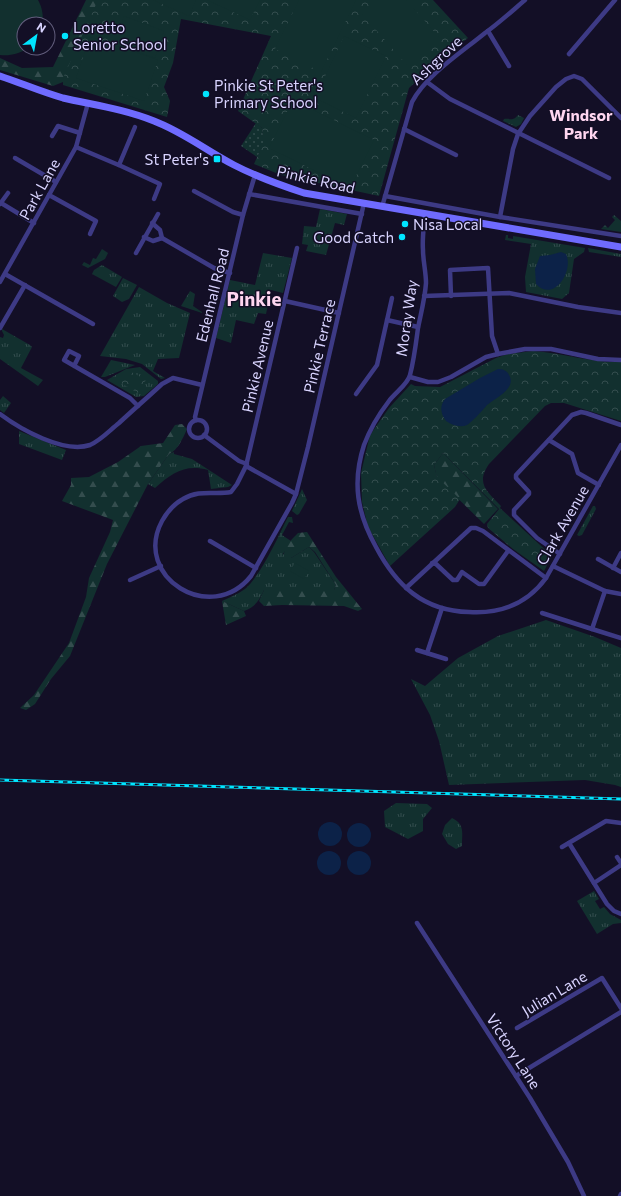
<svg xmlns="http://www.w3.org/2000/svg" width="621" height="1196" viewBox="0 0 621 1196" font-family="Commissioner,sans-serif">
  <defs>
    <pattern id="grass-tufts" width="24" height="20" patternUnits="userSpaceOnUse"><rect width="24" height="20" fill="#12302f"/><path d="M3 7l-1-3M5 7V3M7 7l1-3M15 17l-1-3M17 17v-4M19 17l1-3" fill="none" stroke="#344d4e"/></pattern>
    <pattern id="forest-firs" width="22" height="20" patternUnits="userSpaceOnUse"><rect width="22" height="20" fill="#12302f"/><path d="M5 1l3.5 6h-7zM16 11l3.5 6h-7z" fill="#344d4e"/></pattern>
    <pattern id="park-crowns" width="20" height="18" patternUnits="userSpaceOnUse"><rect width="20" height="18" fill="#12302f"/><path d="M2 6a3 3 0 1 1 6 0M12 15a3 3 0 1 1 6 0" fill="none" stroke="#344d4e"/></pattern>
    <pattern id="garden-dots" width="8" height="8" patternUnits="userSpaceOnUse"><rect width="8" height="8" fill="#12302f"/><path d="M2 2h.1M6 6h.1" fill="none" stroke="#344d4e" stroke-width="1.8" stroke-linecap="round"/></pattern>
  </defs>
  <rect width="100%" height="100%" fill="#130f26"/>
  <g fill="url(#grass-tufts)">
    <path d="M518,115L524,118L521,124L516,127L503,121L504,119C511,118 512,122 518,115Z"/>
    <path d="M320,209L347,214L344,225L335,223L326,255L306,251L308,245L302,244L304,226L316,227Z"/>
    <path d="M614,215L621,221V232L601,229L605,225L608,228L615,220L612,217Z"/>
    <path d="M506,235H508V238L513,239V236L585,248L584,252L574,259L569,293L562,299L526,292L525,277L531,244L505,240Z"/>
    <path d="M588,248L621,254V257L589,252Z"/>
    <path d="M102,249L108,253L105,259L88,268L82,265L84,262L90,265L93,258L96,259Z"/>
    <path d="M263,253L292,258L283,293L271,290L266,314L258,313L254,324L236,320L231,343L216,338L230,280L255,285Z"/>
    <path d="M102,265L122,277L116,287L92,274L94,270Z"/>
    <path d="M123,278L137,285L129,299L122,302L113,296Z"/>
    <path d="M139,287L167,303L190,313L179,358L158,359L153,371L165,378L161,379L142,364L126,359L100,356Z"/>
    <path d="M190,291L195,294L193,306L202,312V313L181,306Z"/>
    <path d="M2,329L30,345L32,347L21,368L43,380L38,386L0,359V337L3,338L4,335L2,331Z"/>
    <path d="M111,360L135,365L105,377H101Z"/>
    <path d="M140,367L158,381V384L144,396L136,397L107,380L126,369Z"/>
    <path d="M3,396L11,403L4,413L0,410V400Z"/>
    <path d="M19,431L66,450L62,460L19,444Z"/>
    <path d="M174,452V454L192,459L232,485L228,487L211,489L208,470C185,464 172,473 155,488L148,484L169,454Z"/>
    <path d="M302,489L307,500L299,514L297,515L292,511Z"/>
    <path d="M593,506H595L596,509L582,535L579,536L577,535Z"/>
    <path d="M288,517H292L293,523L289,522L282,535L291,541L283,554L291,558L309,547L314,552L336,585L334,590H264C259,601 255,607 244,611L222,601C230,597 238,594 245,589C261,575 278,537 288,517Z"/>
    <path d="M546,620L595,637L621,648V787L615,785L585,780L449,785L439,741L430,715L411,679L425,686L458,658L498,636Z"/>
    <path d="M396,803L427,804L432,808L423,819V831L408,839L385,827L384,811Z"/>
    <path d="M452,818C465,824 462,833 462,846L456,849L448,844L442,834L445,825Z"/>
    <path d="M594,891L599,899L595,901L600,909L604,907L610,914L621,920V923L613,924L597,934L577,901Z"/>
  </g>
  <g fill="url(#forest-firs)">
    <path d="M86,0H101L87,36L63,82L53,86L0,70V58L22,68L53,67Z"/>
    <path d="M182,424L187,429C183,438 178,450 169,454L148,484L107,564L70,656L51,679L35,704L26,710L20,708L34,695L69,643L86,597L89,578L110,532L113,520L62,501L71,485V478L89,477L118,462L141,446L163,443L175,425Z"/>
    <path d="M443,453L498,509L484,524L437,478L434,465Z"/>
    <path d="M307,532L336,577L362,609L358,611L344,606L282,605L264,606L259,601L264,590H334L336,585L315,552L309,547L291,558H284C282,548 292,539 298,533Z"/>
    <path d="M222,601L244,611L246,616L226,625Z"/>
  </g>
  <g fill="url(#park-crowns)">
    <path d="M98,0H433L468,38L443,57L409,88L379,196L281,175L254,164L263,144L262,128L238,111L271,36L181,19L173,63L164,87L170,101L167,117L63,85V78Z"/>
    <path d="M533,351C563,353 591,363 621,362V421L564,403H551L545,406L489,464C475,484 488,492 501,506L500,508L552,556L544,571L513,549L488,528L487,524L499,509L443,453L434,465L437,477L460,499L455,507L390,566L368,527L362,502L361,473L370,435L389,408L411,384L415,386L440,387L496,358L508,354Z"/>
    <path d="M128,370L146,380L138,393L121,383Z"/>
  </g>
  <path fill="url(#garden-dots)" d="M256,123L262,128L264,144L257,157L241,146Z"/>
  <g fill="#12302f">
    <path d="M0,0H38C42,7 44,16 42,24H24V48H28C19,54 10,56 0,55Z"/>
    <path d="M153,0H196L189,16Z"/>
    <path d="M207,0H260L250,20Z"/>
    <path d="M299,0H356L321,72L275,49Z"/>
    <path d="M377,0H406L439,37L407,65L362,14Z"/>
    <path d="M124,16L164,31L155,58L114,43Z"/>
    <path d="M344,36L386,56L356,118L315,98Z"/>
    <path d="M90,37L158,60L144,101L76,78Z"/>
    <path d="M293,100L374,140L350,188L269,148Z"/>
    <path d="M295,563L309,571L304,579L290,571Z"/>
  </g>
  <g fill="#0c2248">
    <path d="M561,252L566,254C574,271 554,303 536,284L535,269L540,256L550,255Z"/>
    <path d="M498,369C502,369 507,370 509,375C517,388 496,398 487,405C483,410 471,423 467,425C460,428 452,425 446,421C441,414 439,407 445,399L480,378Z"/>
    <circle cx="330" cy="834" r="12"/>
    <circle cx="359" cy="835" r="12"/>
    <circle cx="359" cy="863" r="12"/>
    <circle cx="329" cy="863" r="12"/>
  </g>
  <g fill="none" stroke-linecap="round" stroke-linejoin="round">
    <g stroke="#3d3a85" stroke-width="4.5">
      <path d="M488,31L509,66"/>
      <path d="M569,54L615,0"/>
      <path d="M427,82L450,99L609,178"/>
      <path d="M404,129L456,155"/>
      <path d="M52,136L58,126L80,133"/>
      <path d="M76,147L121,166L160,184L154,199"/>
      <path d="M15,158L56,182"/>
      <path d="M119,165L135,127"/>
      <path d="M194,191L233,212L243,215"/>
      <path d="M249,194L362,214"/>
      <path d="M49,195L96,221L90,234"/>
      <path d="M385,196L500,217L621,236"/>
      <path d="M1,203L34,223"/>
      <path d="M0,204L8,193"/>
      <path d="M382,207L412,102C426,75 462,52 485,33C499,23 512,11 525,0"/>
      <path d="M425,214C424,226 422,238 423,250C423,261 426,272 426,283C425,298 421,313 418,328C416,343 414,360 410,375C408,384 395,393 389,401C379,414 370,429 364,445C352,482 357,513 376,547C396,585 423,611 469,612C500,614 527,604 546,578L621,445"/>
      <path d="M500,217L513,149L518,134L530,116L556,87L566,79L574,76L582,79L621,118"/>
      <path d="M152,223L160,230L162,238"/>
      <path d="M144,237L153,241L162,238L214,268L230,273"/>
      <path d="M297,248L246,466L237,484L231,492C214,495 200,489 183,499C174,504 167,512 162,521C132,577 211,626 251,576L292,503L296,494L308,447L364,203"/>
      <path d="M136,253L158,214"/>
      <path d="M5,274L93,324"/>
      <path d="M0,282L76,147L88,103"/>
      <path d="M424,296L509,293L578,307L621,313"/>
      <path d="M451,296L450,270L488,268L492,336L498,354"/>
      <path d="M285,301L339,313"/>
      <path d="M387,320L418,327"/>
      <path d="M0,328L25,285"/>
      <path d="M74,366L79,356L69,351L64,360L130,398L138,406"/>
      <path d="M410,377L428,382H438L451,377L486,357L498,354L525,349H551L598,359L621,360"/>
      <path d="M356,394L377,365L392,298"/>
      <path d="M0,414C20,429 64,454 90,445C101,440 110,430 119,423C133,410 148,397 162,384L173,378L202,385"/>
      <path d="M196,420L195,417L243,215L255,175"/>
      <circle cx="198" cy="429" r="9"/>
      <path d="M204,435L239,461L247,464"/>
      <path d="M549,440L572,454L578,473L599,485"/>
      <path d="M246,466L296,494"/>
      <path d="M210,541L256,568"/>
      <path d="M560,554L537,538L514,515V510L529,494V492L516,478V475L572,415L581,412L586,413L621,425"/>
      <path d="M598,559L621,572"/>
      <path d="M432,563L436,564L453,580H457L462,572L479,584H484L508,551"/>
      <path d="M553,566L605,591L621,594"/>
      <path d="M613,568L621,553"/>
      <path d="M130,580L161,566"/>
      <path d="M406,588L471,528H476L483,531L546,578"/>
      <path d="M605,591L592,629L621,638"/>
      <path d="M542,613L592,629"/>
      <path d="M417,650L446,659"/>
      <path d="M427,653L442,608"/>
      <path d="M569,843L607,904L614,911L621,914"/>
      <path d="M562,847L606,821L621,823"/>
      <path d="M617,857L621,863"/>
      <path d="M594,883L621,865"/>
      <path d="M417,923L530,1098L568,1162L584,1196"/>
      <path d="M517,1028L602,978L621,1008"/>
      <path d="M516,1076L621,1012"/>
      <path d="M620,1196L621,1194"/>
    </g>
    <path stroke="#6f6bff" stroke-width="7" d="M0,76C21,83 42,92 63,98C94,105 124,109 154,121C183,132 207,151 234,165C257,177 280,185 304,193L621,247"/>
    <defs>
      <path id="rail" d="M0,780L621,799"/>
    </defs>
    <use href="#rail" stroke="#00e5ff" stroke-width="3"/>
    <use href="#rail" stroke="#130f26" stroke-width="1.5" stroke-dasharray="4.5" stroke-linecap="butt"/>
  </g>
  <g fill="#00e5ff" stroke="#130f26" stroke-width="1.5">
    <circle cx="65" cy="36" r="4"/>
    <circle cx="206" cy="94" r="4"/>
    <rect x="213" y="155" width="8" height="8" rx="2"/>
    <circle cx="405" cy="224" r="4"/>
    <circle cx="402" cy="237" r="4"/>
  </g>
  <g text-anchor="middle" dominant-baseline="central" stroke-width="3" stroke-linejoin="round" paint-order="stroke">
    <g font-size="15" fill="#d9d4ff" stroke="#130f26" text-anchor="start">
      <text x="73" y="27">Loretto<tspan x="73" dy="17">Senior School</tspan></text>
      <text x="214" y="85">Pinkie St Peter's<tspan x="214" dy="17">Primary School</tspan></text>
      <text x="209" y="159" text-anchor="end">St Peter's</text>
      <text x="413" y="224">Nisa Local</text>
      <text x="394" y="237" text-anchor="end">Good Catch</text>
    </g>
    <g font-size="15" fill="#d9d4ff" stroke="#130f26">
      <text transform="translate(436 60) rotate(-43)">Ashgrove</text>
      <text transform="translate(316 179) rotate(13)">Pinkie Road</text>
      <text transform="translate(39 189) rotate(-61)">Park Lane</text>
      <text transform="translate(212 295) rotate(-76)">Edenhall Road</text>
      <text transform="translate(406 318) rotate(-82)">Moray Way</text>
      <text transform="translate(319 346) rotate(-77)">Pinkie Terrace</text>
      <text transform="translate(257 366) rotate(-77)">Pinkie Avenue</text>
      <text transform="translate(562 525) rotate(-60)">Clark Avenue</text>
      <text transform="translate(554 993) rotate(-31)">Julian Lane</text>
      <text transform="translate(514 1051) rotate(57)">Victory Lane</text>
    </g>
    <g font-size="16" font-weight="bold" fill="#ffd6f0" stroke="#130f26">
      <text x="581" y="114">Windsor<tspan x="581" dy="18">Park</tspan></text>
    </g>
    <g font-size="19" font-weight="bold" fill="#ffd6f0" stroke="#130f26">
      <text x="254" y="298">Pinkie</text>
    </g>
  </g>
  <g transform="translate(36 36) rotate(32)"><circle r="19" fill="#130f26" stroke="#625e7d"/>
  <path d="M0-3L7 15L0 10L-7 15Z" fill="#00e5ff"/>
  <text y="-6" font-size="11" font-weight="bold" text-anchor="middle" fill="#d9d4ff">N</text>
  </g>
</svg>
